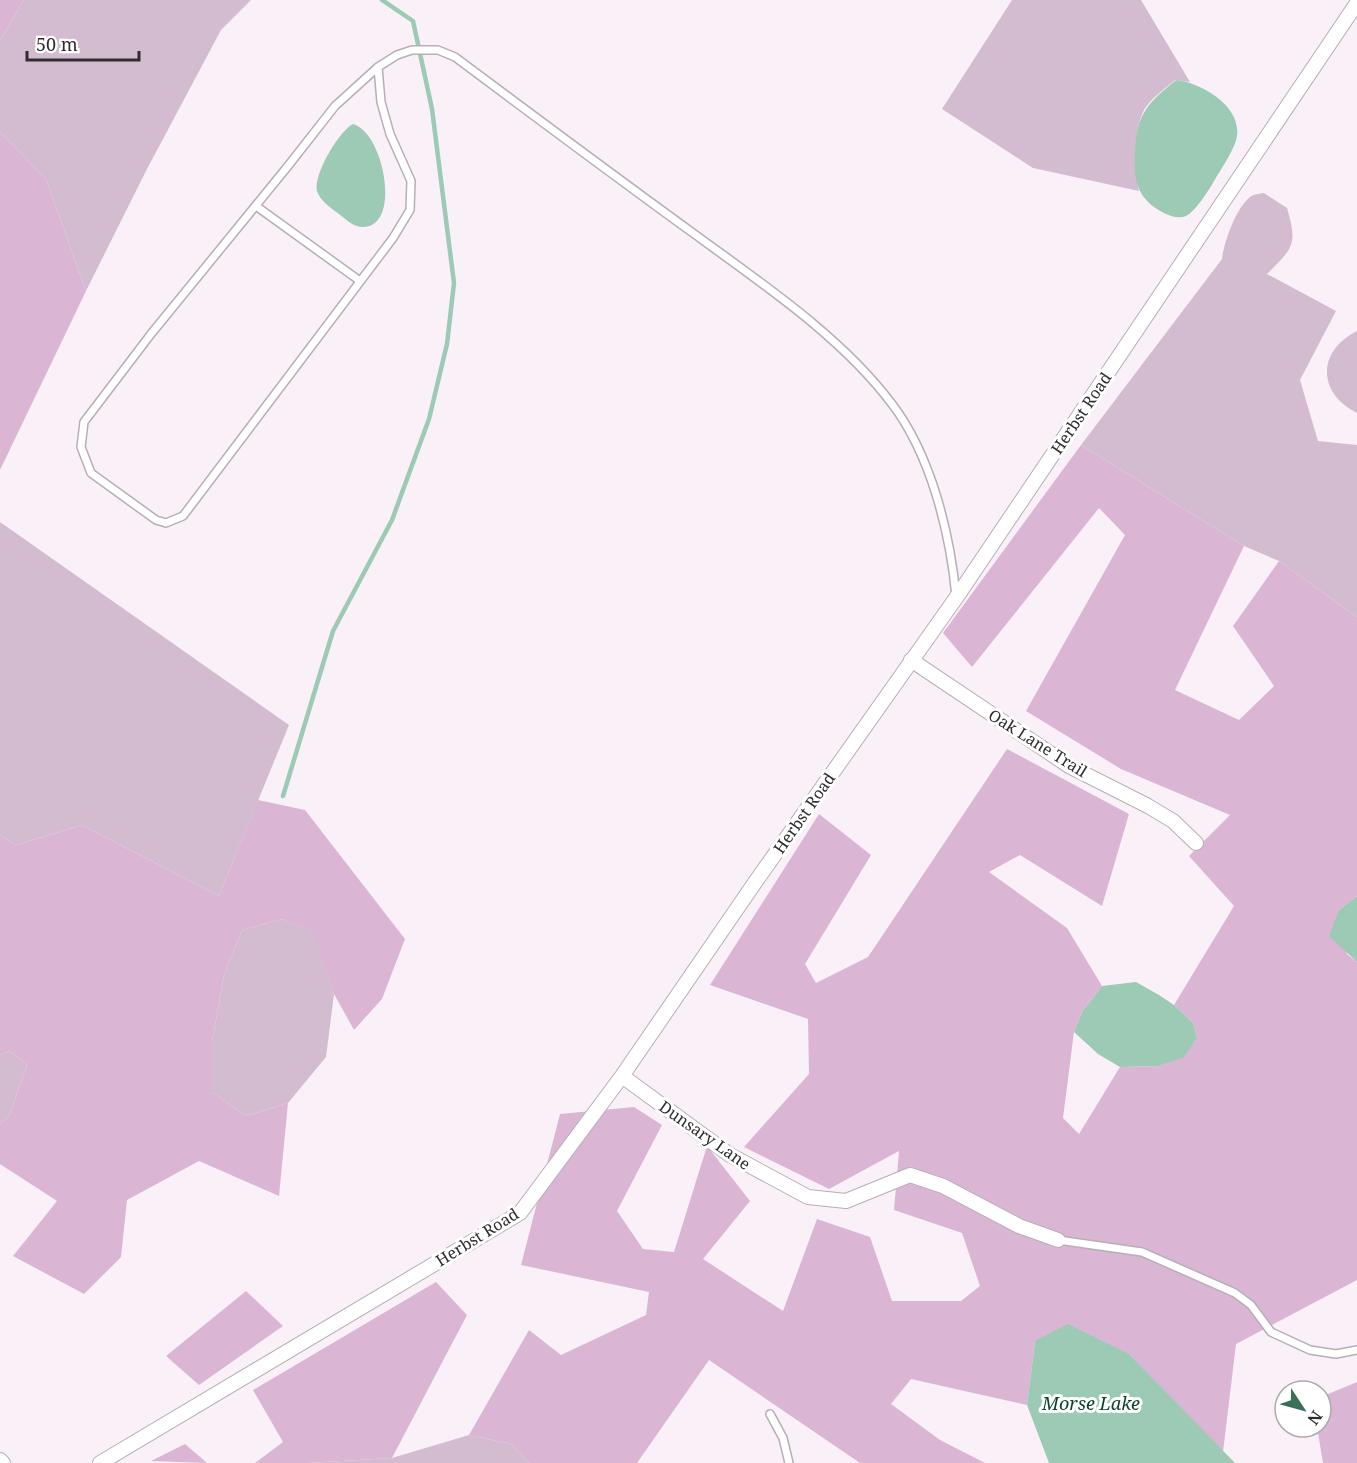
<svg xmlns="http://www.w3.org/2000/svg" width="1357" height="1463" font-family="'Noto Serif',serif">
  <rect width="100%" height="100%" fill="#faf0f8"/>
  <path fill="#d4bcd0" d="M24,0H251L221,30L147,169L86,291L46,179L0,132V40Z
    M1012,0H1141L1190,82L1175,80C1165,89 1151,98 1144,110C1133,130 1134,168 1139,191L1033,168L942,109Z
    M1264,193L1287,208C1298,245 1293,248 1267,274L1336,311L1300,380L1318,441L1357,445V617L1279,561L1244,546L1081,445L1222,259C1224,242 1236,208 1250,197C1254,194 1259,194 1264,193Z
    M1357,331V413C1317,393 1317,351 1357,331Z
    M0,522L289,725L219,896L82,825L16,845L0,835Z
    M282,919L314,933L334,994L326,1057L288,1103L246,1116L212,1092V1042L224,975L242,930Z
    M10,1051L27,1065L9,1116L0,1124V1055Z
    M469,1435L511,1444L529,1463H309L392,1458Z"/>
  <path fill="#dab6d4" d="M0,0H24L0,40Z
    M0,132L46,179L86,291L0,470Z
    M1081,445L1244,546L1175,690L1239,720L1274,686L1233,626L1279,561L1357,617V896L1339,910L1347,954L1357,962V1280L1236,1344L1223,1452L1129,1354L1035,1341L1027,1405L911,1379L891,1404L940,1440L985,1463H860L709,1360L637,1463H529L511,1444L469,1435L529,1330L561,1355L646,1315L649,1292L521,1265L560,1114L634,1107L662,1125L617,1211L643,1249L674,1252L707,1146L750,1201L703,1259L783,1311L817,1219L870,1237L892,1301H961L980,1286L962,1233L894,1210L899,1151L829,1189L744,1147L809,1074L808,1019L710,985L819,814L871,855L805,964L816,983L868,957L1007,749L1129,814L1102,906L1020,855L989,872L1067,928L1102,986L1082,1012L1074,1032L1063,1118L1079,1134L1120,1067L1159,1066L1184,1056L1197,1038L1193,1023L1174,1005L1234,906L1189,856L1230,815L1121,769L1026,711L1125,535L1099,508L972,667L943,633Z
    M258,800L305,810L405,939L382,999L354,1030L334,994L313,933L282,919L242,930L224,975L212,1042V1092L246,1116L288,1103L279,1196L199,1161L127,1200L121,1257L84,1294L13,1256L57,1201L0,1164V1124L9,1116L27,1065L10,1051L0,1055V835L16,845L82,825L219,896Z
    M436,1282L467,1315L392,1458L309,1463H255L283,1442L253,1390Z
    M246,1291L283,1326L199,1385L166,1356Z
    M1357,1382V1463H1323L1317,1427H1321V1397Z
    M185,1444L207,1463L151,1461Z"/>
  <path fill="#9ccab4" d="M1176,80C1201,83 1241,105 1237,136C1235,149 1221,169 1214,181C1209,190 1195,212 1186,216C1179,219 1170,216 1164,213C1137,199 1133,180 1135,152C1136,114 1148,103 1176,80Z
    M353,124C384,132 402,227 363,227C353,227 347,220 339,214C331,208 320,201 317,191C313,175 339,131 353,124Z
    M1357,896V962L1329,936L1339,910Z
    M1136,982L1159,995L1174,1005L1193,1023L1197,1038L1184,1057L1159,1066L1120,1067L1098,1054L1074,1032L1082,1012L1102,986Z
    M1068,1324L1129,1354L1235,1463H1049L1027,1405L1035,1341Z"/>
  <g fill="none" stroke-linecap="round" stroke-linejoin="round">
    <path stroke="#9ccab4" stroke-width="4.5" d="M283,796L333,631L392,520L429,419L447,344L454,283L432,109L413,21L382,0"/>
    <defs>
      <path id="service" d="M378,67L381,102L390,134L411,181L410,210L393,238L183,516L166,523L156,520L91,473L81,447L84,422L151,334L288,166L335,106L378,67L397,55L412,50H438L455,57C534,116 613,175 693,233C761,283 841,336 892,404C931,455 950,533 956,596
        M256,206L360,281
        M1058,1240L1142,1252L1235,1293L1251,1305L1271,1332L1310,1350L1336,1354L1357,1350
        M770,1414L783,1438L789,1463"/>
      <path id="minor" d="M911,660L1069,766L1148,806L1173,821L1196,843
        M622,1076L730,1155L808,1197L846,1201L910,1175L943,1186L1019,1226L1058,1240
        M0,1460L3,1463
        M100,1463L520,1213L622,1076L756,881L956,598L1357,3"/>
    </defs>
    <use href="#service" stroke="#b7aeb6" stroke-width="10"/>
    <use href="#minor" stroke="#b7aeb6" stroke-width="16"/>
    <use href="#service" stroke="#fff" stroke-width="7"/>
    <use href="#minor" stroke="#fff" stroke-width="14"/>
  </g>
  <g text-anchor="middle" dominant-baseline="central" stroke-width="6" stroke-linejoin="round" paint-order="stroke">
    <g font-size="16" fill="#2f2c2f" stroke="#fff">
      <text transform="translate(1081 413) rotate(-56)">Herbst Road</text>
      <text transform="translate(1038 743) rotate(32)">Oak Lane Trail</text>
      <text transform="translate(804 813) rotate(-55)">Herbst Road</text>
      <text transform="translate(705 1135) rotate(35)">Dunsary Lane</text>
      <text transform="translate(477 1237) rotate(-32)">Herbst Road</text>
    </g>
    <g font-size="18" font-style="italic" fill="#07442f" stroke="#fff">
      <text x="1091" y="1403">Morse Lake</text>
    </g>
  </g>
  <g transform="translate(1303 1409) rotate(126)"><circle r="28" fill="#ffffff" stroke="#acabac" stroke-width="1.5"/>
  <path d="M0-4.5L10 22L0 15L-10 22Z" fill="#387058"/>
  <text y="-9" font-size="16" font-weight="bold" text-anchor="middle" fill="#2f2c2f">N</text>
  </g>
  <path d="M27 51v9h112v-9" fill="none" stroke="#2f2c2f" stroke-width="3"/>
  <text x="36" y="51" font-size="18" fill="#2f2c2f" stroke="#ffffff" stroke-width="4.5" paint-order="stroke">50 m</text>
</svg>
